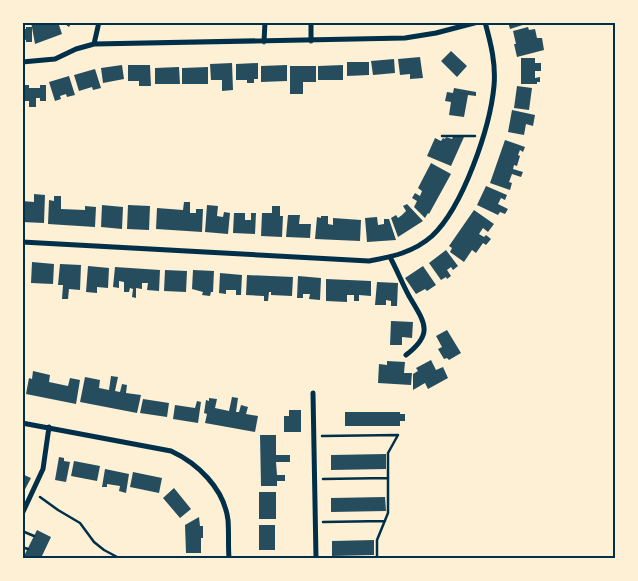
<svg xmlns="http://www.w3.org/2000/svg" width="638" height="581" font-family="Raleway,sans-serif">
  <rect width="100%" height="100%" fill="#fdf0d5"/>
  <path fill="#264d5e" d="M31,22H44L46,25L58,22L62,34L35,44Z
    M62,22H72L69,27Z
    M280,22H295V25H280Z
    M508,22H529V23L510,29Z
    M26,27H32V42H26V40L22,39V29H26Z
    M528,27L529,30L535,29L537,38H542L544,50L517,57L514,44H516L513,31Z
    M451,51L467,66L457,77L441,61Z
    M420,57L423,78L410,79V74L400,75L398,59Z
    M521,58H535V63H541V71H535V78L540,77V82H537V84H521Z
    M394,59L395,73L373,75L371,61Z
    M347,62H369V75L347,76Z
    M232,63L233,90L222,91V80H211L210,64Z
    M258,63V79H254V83H247V80H236V64Z
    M122,65L124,79L103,83L101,68Z
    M128,65H150L151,86H139V81H128Z
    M287,65V81L261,82V66Z
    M343,65V80H318V66Z
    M290,66H316V82H303V94H290Z
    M179,67L180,84H155V68Z
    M208,67V84H182V68Z
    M95,69L101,88L93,90L92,87L79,91L74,75Z
    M69,76L75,95L67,97L66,94L60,96L61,99L55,101L49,82Z
    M23,85H29V88H40V85H46V101H40V98H36V107H29V101H23Z
    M517,86L532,88L529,110L514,108Z
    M454,88L476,92V96L468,95L464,117L449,115L451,102L445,101L447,92L453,93Z
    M512,110L535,115L533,126L526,124L524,135L508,132Z
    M446,137L452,139L453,137H464L451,166L427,156L435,138L441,141L443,138L445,139Z
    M505,140L525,147L523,152L520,150L518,155L520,156L517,166L514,165L513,169L523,172L521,177L512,174L509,182L512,183L510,190L490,183Z
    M431,163L451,174L429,214L428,213L425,218L414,207L417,201L412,198L415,193L420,196L422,191L418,188Z
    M486,186L507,195L505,200L501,198L498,204L508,209L505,214L500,212L498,215L477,205Z
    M34,194L45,195L44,223L22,222V201L34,202Z
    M54,196H61V209L85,210V206L96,207L95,227L48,224L49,200L54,201Z
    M184,202H190V213H196V209H203L202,232L156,229L157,208L183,210Z
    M407,204L423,221L398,237L391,218L396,215L398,218L402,215L406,211L403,206Z
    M102,205L123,207L122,229L101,227Z
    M128,205L150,206L149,230L127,229Z
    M207,205L218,206L217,216L223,217L224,212L230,213L228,234L205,232Z
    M272,206H280V216H283L282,237L261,236L262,213H272Z
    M474,210L494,224L488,232L483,228L479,234L484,237L486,235L491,239L486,245L483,243L476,253L472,250L464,262L450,252L452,248L449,246Z
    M234,213H245V220H251V213H256L255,234L233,233Z
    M288,215H300L299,224H311L310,238L286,237Z
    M321,216H328V224L333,225V218L361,220L360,241L315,239L317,217L321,218Z
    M377,217L378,225L384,224V219H389L396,240L367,242L365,218Z
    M446,250L458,266L453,270L451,267L447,270L451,276L447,279L446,277L441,280L429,263Z
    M32,262L54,264L53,284L31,283Z
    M22,263H25L24,283H22Z
    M60,264L81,265L80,290L69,289L68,299H62L63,285H58Z
    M88,266L109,268L108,288L97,287V293L86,292Z
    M423,266L436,285L427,291L425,289L416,294L405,278Z
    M115,267L160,270L159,291L147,290L148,283H142V289L136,288V298L132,297L133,289L130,288L129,292H124V282L119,281V288L113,287Z
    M165,270L187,271L186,292L164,291Z
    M193,270L214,271L213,292H211L210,296L202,295L203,292L192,289Z
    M220,273L242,275L241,295H236V290H226V294L219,293Z
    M247,275L293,277L292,296L271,295V292H269L268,301H264V296L246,295Z
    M298,276L321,278L320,300L309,299L310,294H303V298H297Z
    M326,279L371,281V296L359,295V301H354V295H347V302L326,301Z
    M377,282L398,283L397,306H391V301L386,300V305H375Z
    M391,321L413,322L412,338L402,337V345H390Z
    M447,330L461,353L449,360L447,358L444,359L438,349L442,347L436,336Z
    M431,360L436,370L443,367L448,378L428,389L425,383L413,390V374L418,371L416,368Z
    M387,361L405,362L404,373H412L411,385L378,383L379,364L387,365Z
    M33,371L50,375L49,382L68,386L70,378L80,380L76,404L26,394L29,378L32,379Z
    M111,376L118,377L115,391L120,392L122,384L127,385L126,393L141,395L137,413L80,402L85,377L100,380L99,388L109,390Z
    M232,397L238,398L236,412H239L241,405L248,407L246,414L258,416L255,432L205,423L207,414L204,413L206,400L209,401V398L217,399L215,408L229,411Z
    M143,399L169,403L167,417L140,413Z
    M197,401L201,402L198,423L173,419L175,405L195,408Z
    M289,410H301V432H284V416H289Z
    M345,412H400V414H405V421H400V426H345Z
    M260,435H276V455H290V462H276L277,475H285V481H277V486H261Z
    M386,454V469L331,470V455Z
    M59,457L64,458V461L70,462L66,482L55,480Z
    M74,461L100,466L97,481L71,476Z
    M105,469L129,474L126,493L119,491L120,486L107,484V487H102Z
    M133,472L162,478L159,493L130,487Z
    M22,474L31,478L22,495Z
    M174,488L191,509L180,518L163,498Z
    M259,492H276V519H259Z
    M385,497L386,511L331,512V498Z
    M199,517L200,526H203V538H201V553H186L185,525Z
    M259,525H275V550H259Z
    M37,530L51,537L41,558H23Z
    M374,540V555L332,556V541Z"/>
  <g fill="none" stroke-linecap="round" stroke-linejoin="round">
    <path stroke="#003049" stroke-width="2.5" d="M442,136H475
      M322,436L398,435L388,453V513L377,540V558
      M323,479L388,478
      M40,497L58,510L80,523L94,542L104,550L119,558
      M323,522L385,521
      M22,531L34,536
      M22,547L28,549"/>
    <path stroke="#003049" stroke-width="5" d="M311,41V22
      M264,42L265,22
      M94,44L99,22
      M22,62L55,59L76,49L94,44L405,38L436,33L478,22
      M22,242L369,261C392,257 414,252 432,236C463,207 490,128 494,86C496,64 491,44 485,22
      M390,257C397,270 402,283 409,296C424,322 435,333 406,355
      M313,393L316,558
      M22,423L171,451C197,463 224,488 228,520C229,532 228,546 229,558
      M22,514L43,469L49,427"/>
  </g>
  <rect width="638" height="581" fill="none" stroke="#fdf0d5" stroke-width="48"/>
  <rect x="24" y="24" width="590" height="533" fill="none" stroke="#003049" stroke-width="2"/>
</svg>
